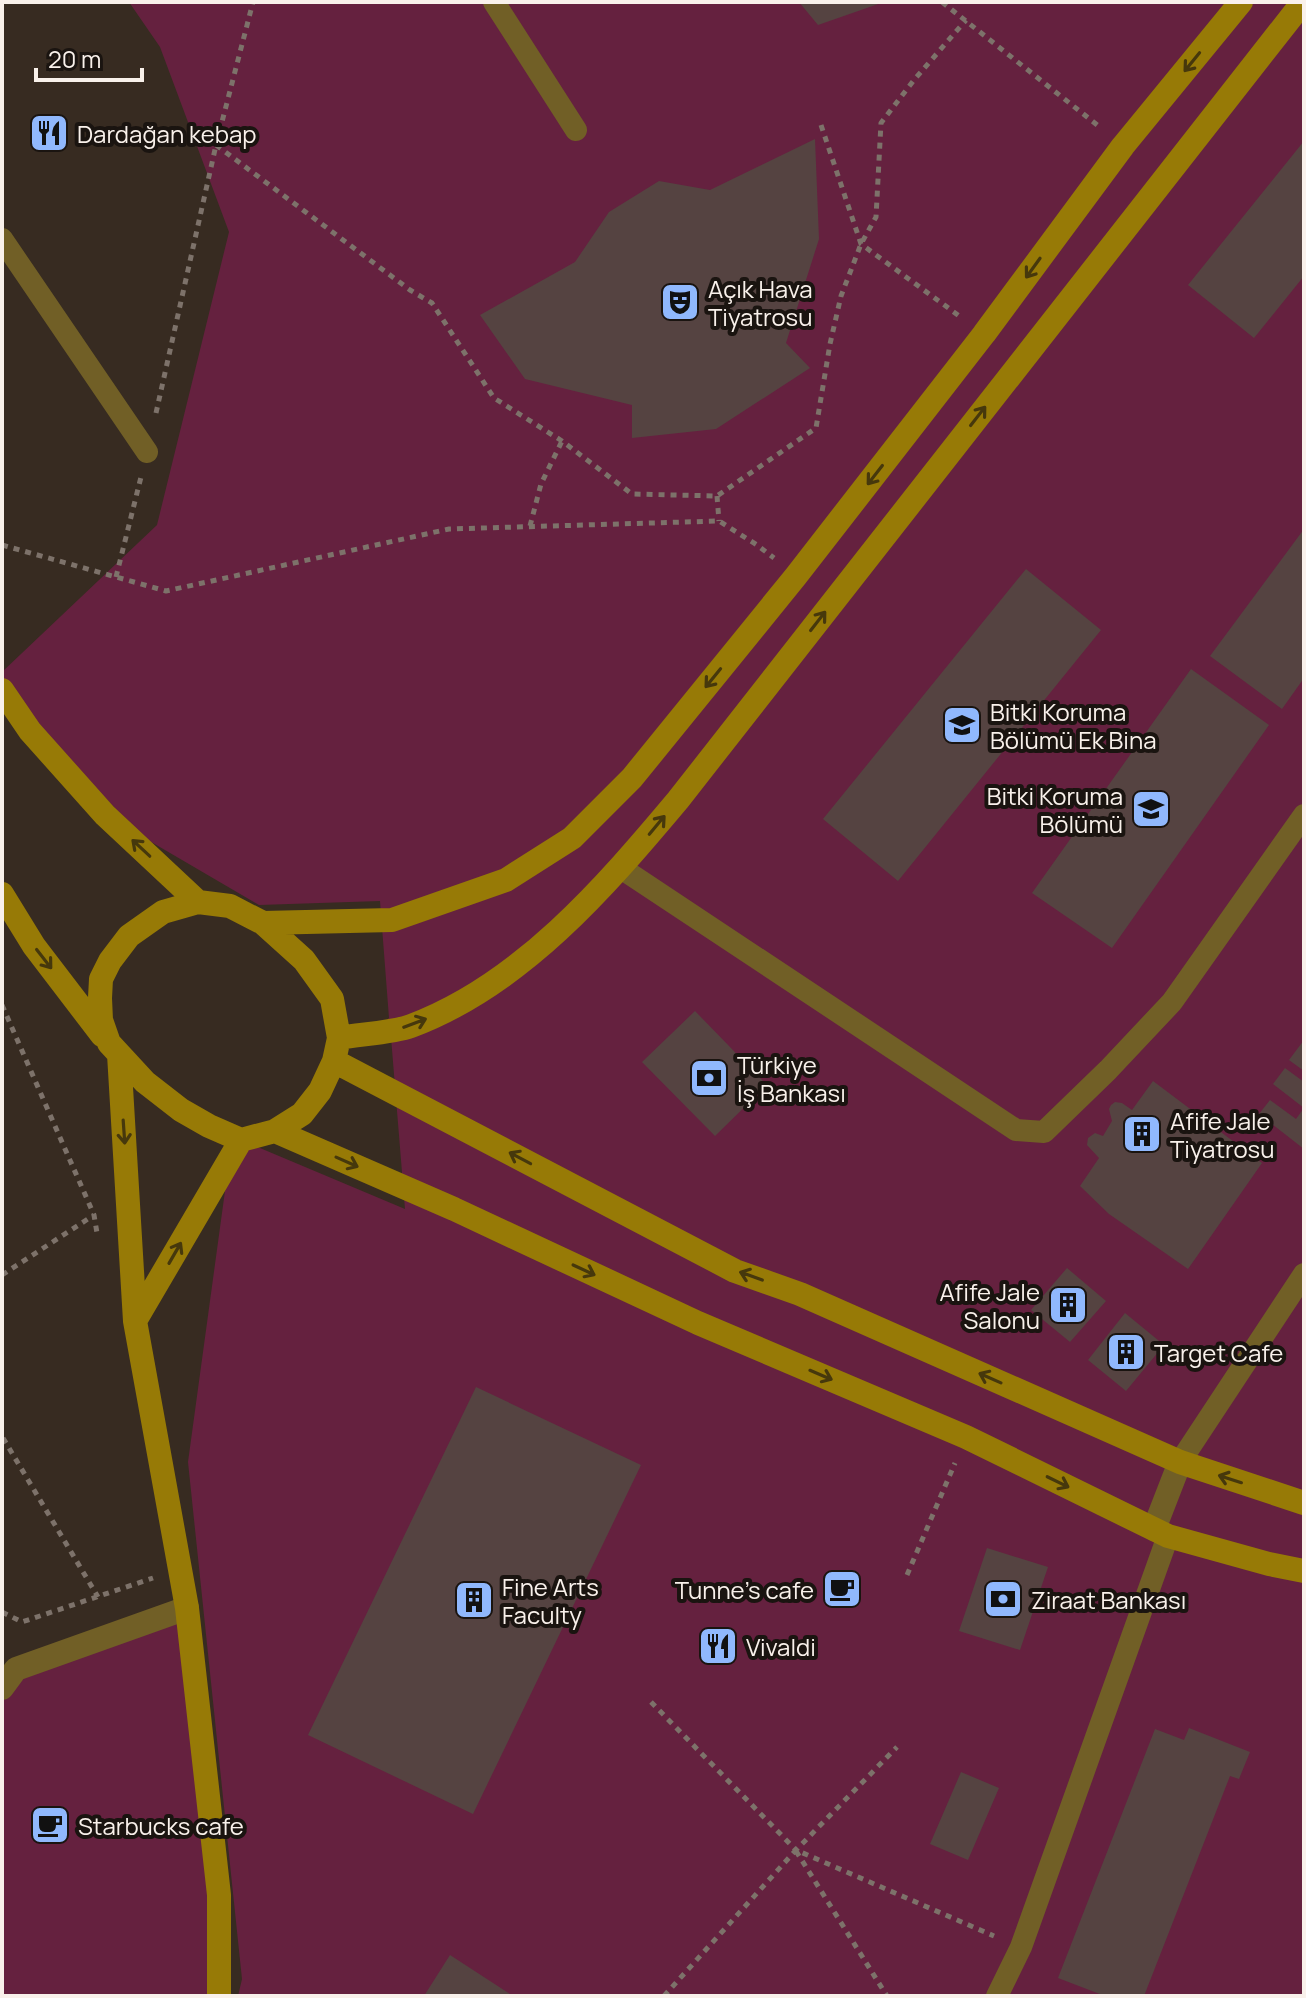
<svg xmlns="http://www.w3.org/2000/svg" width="1306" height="1998" font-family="Manrope,sans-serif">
  <rect width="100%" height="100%" fill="#372b21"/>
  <path fill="#65213f" d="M129,2H1304V1996H238L242,1979L188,1462L225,1191L241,1140L405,1209L390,1025L385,1021L389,1018L380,901L259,905L141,836L2,688V672L157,525L229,232L160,47Z
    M184,1614L219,1996H2V1693L19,1669Z"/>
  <path fill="#554341" d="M799,2H884L818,25Z
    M815,139L819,239L786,343L810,368L716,429L632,438V405L525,379L480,315L575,262L609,212L659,181L710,190Z
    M1304,141V276L1254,338L1188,285Z
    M1304,529V678L1282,709L1210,656Z
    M1026,569L1101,630L898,881L823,819Z
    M1191,669L1269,725L1112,948L1032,893Z
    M695,1011L767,1085L715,1136L642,1062Z
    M1304,1040V1071L1289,1060Z
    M1285,1068L1304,1082V1108L1273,1084Z
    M1153,1081L1262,1163L1188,1269L1109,1214L1080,1186L1099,1158L1087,1145L1088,1138L1095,1133L1103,1136L1112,1121L1109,1109L1111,1105L1115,1102L1122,1103L1132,1110Z
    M1270,1100L1296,1119L1304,1108V1149L1259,1114Z
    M1067,1268L1106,1301L1070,1342L1031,1310Z
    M1125,1313L1164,1345L1126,1391L1088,1360Z
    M476,1387L641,1465L473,1814L308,1735Z
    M987,1548L1048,1567L1020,1650L959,1631Z
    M1189,1728L1250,1752L1239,1779L1230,1776L1144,1996H1105L1058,1978L1155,1729L1184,1740Z
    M961,1772L999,1788L968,1860L930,1844Z
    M450,1955L513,1996H424Z"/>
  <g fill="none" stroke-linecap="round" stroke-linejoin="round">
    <path stroke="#7d726a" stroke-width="5" stroke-dasharray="6 6" stroke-linecap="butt" d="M942,2L1101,128
      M821,125L861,244L962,318
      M216,145L410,290L432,303L494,398L562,441L632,494L717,496L816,428L830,344L841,296L861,244L876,217L881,123L914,80L966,20
      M156,413L216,145L253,2
      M717,496L719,521
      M530,526L541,484L562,441
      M2,545L166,591L449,529L719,521L757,545L774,558
      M116,577L141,477
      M2,1005L94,1215L97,1233
      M2,1275L94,1215
      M3,1438L98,1597
      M907,1575L955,1463
      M2,1612L22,1622L153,1578
      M651,1702L796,1850L897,1747
      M796,1851L887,1996
      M664,1996L796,1850L994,1936"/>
    <path stroke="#715f26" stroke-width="22" d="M494,2L576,130
      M2,239L147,452
      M621,868L1016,1130L1044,1132L1108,1070L1172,1002L1304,815
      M1180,1462L1304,1274
      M997,1996L1021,1947L1168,1536"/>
    <path stroke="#715f26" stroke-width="24" d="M1154,1529L1180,1462
      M2,1688L16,1669L187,1608"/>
    <path stroke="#977a06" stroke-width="24" d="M2,690L30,731L105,815L198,902
      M2,894L34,946L102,1035
      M198,902L230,906L263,923L304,960L332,999L339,1038L334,1061L320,1091L302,1114L275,1131L241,1140L209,1126L181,1110L145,1082L109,1043L101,1020L100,998L101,979L110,961L129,936L163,912Z
      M263,923L392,920L506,880L572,838L632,778L796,576L984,334L1123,146L1241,2
      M339,1038C360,1034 392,1033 411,1026C521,985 605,887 678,800L1303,2
      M119,1054L135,1321L187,1608L219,1895V1996
      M334,1061L735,1271L800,1294L1180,1462L1304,1503
      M275,1131L454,1209L698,1323L966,1437L1168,1536L1269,1564L1304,1571
      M135,1321L241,1140"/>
  </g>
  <defs><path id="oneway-shaft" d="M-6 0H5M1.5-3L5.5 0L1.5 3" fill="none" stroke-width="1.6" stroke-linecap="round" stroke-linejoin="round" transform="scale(2)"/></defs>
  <g stroke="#46380c">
    <use href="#oneway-shaft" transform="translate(1192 62) rotate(129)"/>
    <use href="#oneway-shaft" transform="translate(1033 268) rotate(126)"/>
    <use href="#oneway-shaft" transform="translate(978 416) rotate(-52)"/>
    <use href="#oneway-shaft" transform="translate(875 475) rotate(128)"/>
    <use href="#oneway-shaft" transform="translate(818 621) rotate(-52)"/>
    <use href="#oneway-shaft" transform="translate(713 678) rotate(129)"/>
    <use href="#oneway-shaft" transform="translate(657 825) rotate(-50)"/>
    <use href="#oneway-shaft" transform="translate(141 848) rotate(-137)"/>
    <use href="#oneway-shaft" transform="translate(44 959) rotate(52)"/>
    <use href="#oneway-shaft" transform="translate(415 1023) rotate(-21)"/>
    <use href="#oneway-shaft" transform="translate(124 1132) rotate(86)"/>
    <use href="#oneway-shaft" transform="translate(520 1158) rotate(-152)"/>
    <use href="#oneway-shaft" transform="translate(347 1162) rotate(24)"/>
    <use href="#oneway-shaft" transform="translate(175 1253) rotate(-60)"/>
    <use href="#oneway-shaft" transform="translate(584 1270) rotate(25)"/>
    <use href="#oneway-shaft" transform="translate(751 1276) rotate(-160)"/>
    <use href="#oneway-shaft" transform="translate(821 1375) rotate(23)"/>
    <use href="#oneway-shaft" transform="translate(990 1378) rotate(-156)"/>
    <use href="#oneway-shaft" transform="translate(1230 1479) rotate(-162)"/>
    <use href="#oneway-shaft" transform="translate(1058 1482) rotate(26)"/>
  </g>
  <defs>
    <symbol id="restaurant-square" viewBox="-11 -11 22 22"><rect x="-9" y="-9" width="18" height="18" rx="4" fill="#90b8fd" stroke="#1a1410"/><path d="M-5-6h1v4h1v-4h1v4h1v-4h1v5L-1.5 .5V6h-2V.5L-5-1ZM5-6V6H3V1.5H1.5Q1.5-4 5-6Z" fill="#111"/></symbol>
    <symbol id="theatre-square" viewBox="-11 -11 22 22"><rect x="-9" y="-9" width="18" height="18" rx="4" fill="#90b8fd" stroke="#1a1410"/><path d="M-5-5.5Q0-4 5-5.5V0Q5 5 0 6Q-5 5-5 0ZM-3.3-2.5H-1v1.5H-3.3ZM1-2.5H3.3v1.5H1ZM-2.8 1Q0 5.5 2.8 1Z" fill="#111"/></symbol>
    <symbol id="university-square" viewBox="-11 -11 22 22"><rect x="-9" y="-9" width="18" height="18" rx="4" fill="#90b8fd" stroke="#1a1410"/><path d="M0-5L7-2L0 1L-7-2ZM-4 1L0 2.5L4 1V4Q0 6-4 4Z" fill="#111"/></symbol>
    <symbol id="bank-square" viewBox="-11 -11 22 22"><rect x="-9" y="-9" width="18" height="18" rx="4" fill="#90b8fd" stroke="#1a1410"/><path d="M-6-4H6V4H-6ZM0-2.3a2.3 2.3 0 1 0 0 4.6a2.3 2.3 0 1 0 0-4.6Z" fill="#111"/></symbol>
    <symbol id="building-square" viewBox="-11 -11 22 22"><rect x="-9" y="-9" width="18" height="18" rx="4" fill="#90b8fd" stroke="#1a1410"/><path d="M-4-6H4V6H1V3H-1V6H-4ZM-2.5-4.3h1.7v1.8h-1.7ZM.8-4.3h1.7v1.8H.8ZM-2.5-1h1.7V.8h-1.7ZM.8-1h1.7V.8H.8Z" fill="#111"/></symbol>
    <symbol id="cafe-square" viewBox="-11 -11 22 22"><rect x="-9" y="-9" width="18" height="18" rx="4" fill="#90b8fd" stroke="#1a1410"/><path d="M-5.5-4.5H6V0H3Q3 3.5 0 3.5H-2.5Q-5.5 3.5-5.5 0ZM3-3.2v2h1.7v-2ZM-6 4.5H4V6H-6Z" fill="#111"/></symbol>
  </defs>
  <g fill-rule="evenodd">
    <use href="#restaurant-square" x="27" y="111" width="44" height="44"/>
    <use href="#theatre-square" x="658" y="280" width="44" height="44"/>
    <use href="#university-square" x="940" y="703" width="44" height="44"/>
    <use href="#university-square" x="1129" y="787" width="44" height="44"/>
    <use href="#bank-square" x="687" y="1056" width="44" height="44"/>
    <use href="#building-square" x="1120" y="1112" width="44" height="44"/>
    <use href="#building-square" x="1046" y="1283" width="44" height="44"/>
    <use href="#building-square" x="1104" y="1330" width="44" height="44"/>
    <use href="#cafe-square" x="820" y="1567" width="44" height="44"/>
    <use href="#bank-square" x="981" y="1577" width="44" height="44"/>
    <use href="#building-square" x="452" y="1578" width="44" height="44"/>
    <use href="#restaurant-square" x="696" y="1624" width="44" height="44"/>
    <use href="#cafe-square" x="28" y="1803" width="44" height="44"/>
  </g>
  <g text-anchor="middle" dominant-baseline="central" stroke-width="8" stroke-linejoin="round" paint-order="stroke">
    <g font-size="24" fill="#f9f1eb" stroke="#1a1410" text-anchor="start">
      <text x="77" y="133">Dardağan kebap</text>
      <text x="708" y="288">Açık Hava<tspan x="708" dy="28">Tiyatrosu</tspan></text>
      <text x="990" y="711">Bitki Koruma<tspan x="990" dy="28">Bölümü Ek Bina</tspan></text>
      <text x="1123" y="795" text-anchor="end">Bitki Koruma<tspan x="1123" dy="28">Bölümü</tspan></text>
      <text x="737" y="1064">Türkiye<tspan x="737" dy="28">İş Bankası</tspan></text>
      <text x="1170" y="1120">Afife Jale<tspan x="1170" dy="28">Tiyatrosu</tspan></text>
      <text x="1040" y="1291" text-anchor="end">Afife Jale<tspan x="1040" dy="28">Salonu</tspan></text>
      <text x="1154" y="1352">Target Cafe</text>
      <text x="502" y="1586">Fine Arts<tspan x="502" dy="28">Faculty</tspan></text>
      <text x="814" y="1589" text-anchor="end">Tunne's cafe</text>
      <text x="1031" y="1599">Ziraat Bankası</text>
      <text x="746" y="1646">Vivaldi</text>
      <text x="78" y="1825">Starbucks cafe</text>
    </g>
  </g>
  <rect width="1306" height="1998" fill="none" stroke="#f9f1eb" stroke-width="8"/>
  <path d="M36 68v12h106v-12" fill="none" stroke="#f9f1eb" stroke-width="4"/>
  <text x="48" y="68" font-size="24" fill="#f9f1eb" stroke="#1a1410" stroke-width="6" paint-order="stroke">20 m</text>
</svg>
